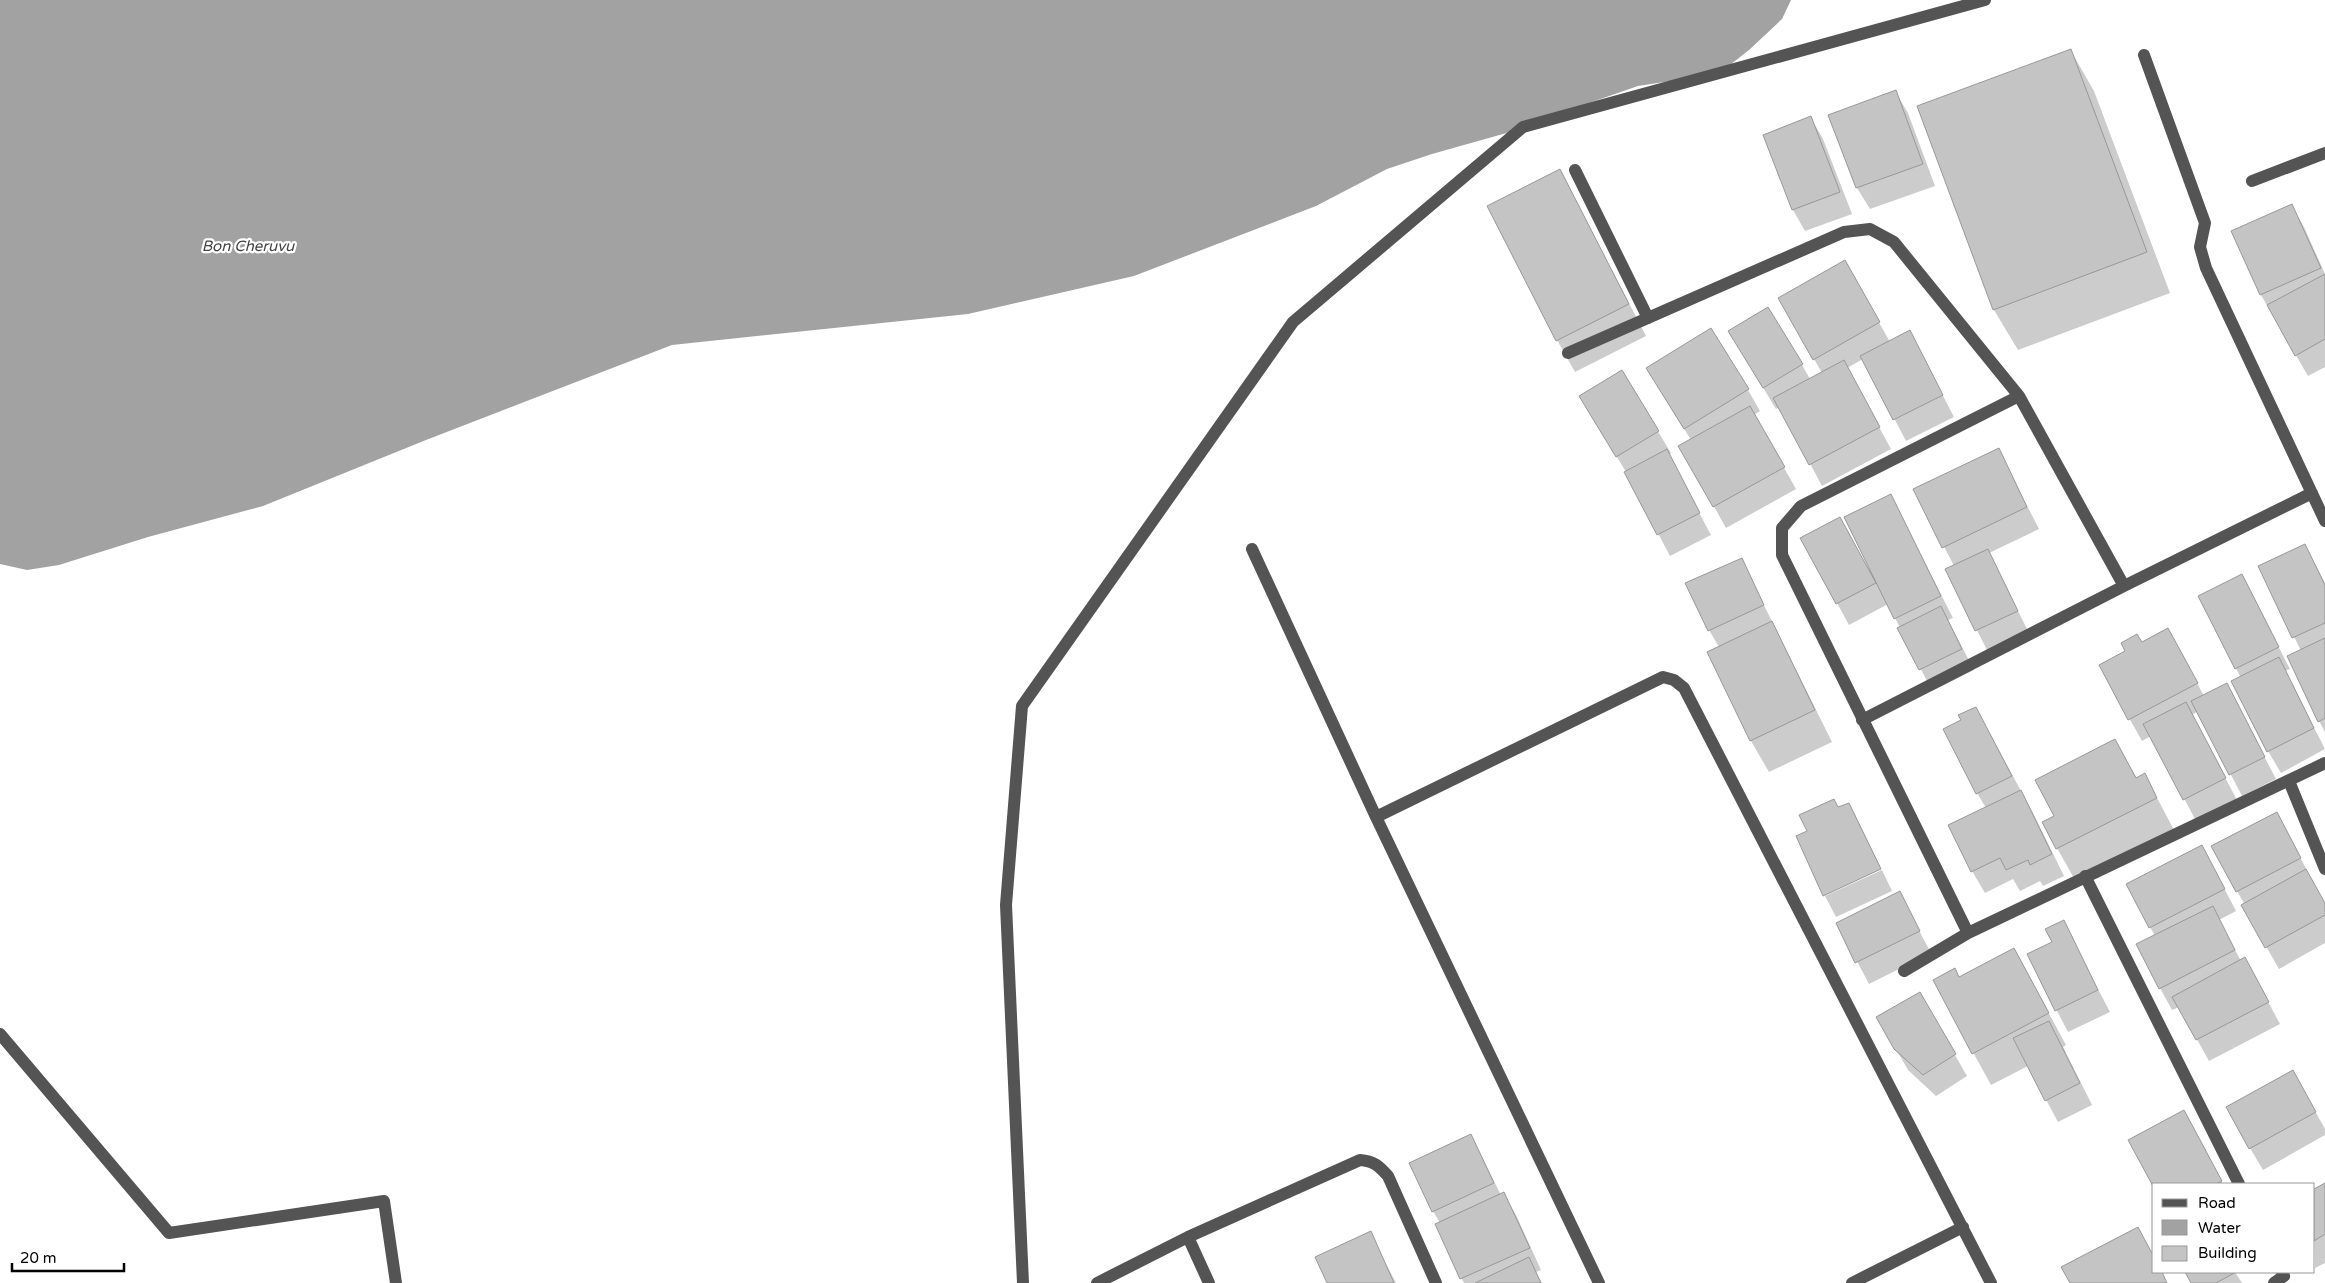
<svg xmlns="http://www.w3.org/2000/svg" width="2325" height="1283" font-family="'Varela Round',sans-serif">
  <rect width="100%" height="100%" fill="#fff"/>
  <path fill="#a2a2a2" d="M0,0H1791L1782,19L1749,50L1726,68L1697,77L1638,86L1540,120L1510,132L1432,154L1387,169L1316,206L1134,276L968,314L672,345L426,440L263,506L148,537L59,565L27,570L0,564Z"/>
  <path fill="#0003" d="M2071,51L2094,91L2170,293L2018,350L1994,310L1918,107Z
    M1895,91L1908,113L1935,186L1870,209L1857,188L1830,115Z
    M1811,118L1823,139L1852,214L1805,231L1793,210Z
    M1560,170L1646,336L1575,372L1557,340Z
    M2291,206L2304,227L2325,274V367L2308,376L2261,295Z
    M1845,262L1890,342L1910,332L1954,417L1906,441L1863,359L1847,368L1891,449L1822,486L1780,407L1776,409L1742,353L1802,365L1810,379L1822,373L1780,299Z
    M1622,372L1671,453L1668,455L1711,535L1670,556L1626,472L1593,417Z
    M1660,390H1748L1760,411L1754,415L1796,489L1726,528L1680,446L1691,440Z
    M1998,449L2039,529L1989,553L2029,633L1988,652L1946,569L1954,566L1915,490Z
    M1891,496L1953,618L1948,620L1974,670L1932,691L1888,604L1849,625L1837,603L1869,568Z
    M2305,545L2325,583V732L2319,721L2301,651L2260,567Z
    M1741,559L1832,742L1769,772L1751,741L1708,652L1719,647L1709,630Z
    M2242,576L2290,669L2285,671L2325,749L2281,773L2268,751L2241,678L2199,597Z
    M2141,643L2180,651L2204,696L2227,685L2276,779L2242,796L2198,711L2192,715L2237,800L2196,821L2151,736L2142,741L2100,666Z
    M1988,730L2033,813L2064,876L2043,886L2040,881L2020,891L2013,879L1985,893L1972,871L1986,808L1977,793Z
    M2115,741L2137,779L2145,775L2174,830L2075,880L2057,848L2055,817Z
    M1849,804L1881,868L1824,894L1809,831L1838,809Z
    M2277,813L2325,905V943L2279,969L2243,906L2245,905L2237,891Z
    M2202,846L2236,911L2219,920L2241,961L2257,981L2280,1024L2209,1061L2179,1007L2172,1010L2160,988L2155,936L2127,885Z
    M1882,870L1892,891L1836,917L1825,896Z
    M1899,893L1931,953L1869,984L1837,923Z
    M2063,922L2110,1012L2068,1032L2028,955L2053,943Z
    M2014,949L2066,1045L2063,1047L2092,1105L2058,1122L2028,1066L1991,1085L1934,981L1959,978Z
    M1920,994L1967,1076L1936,1096L1908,1070L1878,1018Z
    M2305,1093L2325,1129V1135L2263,1170L2250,1148Z
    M2196,1133L2223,1184H2154L2130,1140Z
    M1471,1136L1501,1195L1504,1194L1516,1215L1541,1270L1536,1272L1542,1283H1464L1462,1279L1437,1225L1440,1223L1433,1211Z
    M2325,1184V1263L2315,1268L2314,1190Z
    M1370,1233L1396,1283H1328Z
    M2186,1272H2235L2242,1283H2193Z"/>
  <path fill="#c4c4c4" stroke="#989898" d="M2071,49L2147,252L1993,310L1917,106Z
    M1896,90L1923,164L1856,188L1828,115Z
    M1811,116L1840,192L1792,210L1763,135Z
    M1560,169L1629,304L1556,341L1487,206Z
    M2292,204L2321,268L2260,295L2231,231Z
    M1845,260L1880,322L1813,360L1778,298Z
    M2325,274V339L2295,356L2267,305Z
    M1768,307L1803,364L1763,388L1728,331Z
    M1711,328L1749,389L1684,429L1646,368Z
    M1910,330L1943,395L1893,420L1860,356Z
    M1844,360L1880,427L1809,465L1773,398Z
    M1622,370L1659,431L1616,457L1579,396Z
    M1750,406L1785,467L1713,507L1678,446Z
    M1999,448L2027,507L1942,548L1913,489Z
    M1667,449L1700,513L1657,535L1624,472Z
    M1891,494L1941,596L1894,619L1844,517Z
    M1840,517L1876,583L1836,604L1800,538Z
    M2305,544L2325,585V623L2292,638L2258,566Z
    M1988,549L2018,611L1975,631L1945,569Z
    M1742,558L1764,605L1708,631L1685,583Z
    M2242,574L2279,647L2235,669L2198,596Z
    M1941,606L1962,649L1919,670L1897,628Z
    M1772,621L1815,710L1750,741L1707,652Z
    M2168,628L2198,683L2128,720L2099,665L2125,651L2121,643L2137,634L2142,642Z
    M2325,638V718L2318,722L2287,656Z
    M2279,657L2314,728L2267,752L2231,681Z
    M2227,683L2265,757L2229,775L2191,701Z
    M2186,702L2226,778L2183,800L2143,724Z
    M1976,707L2012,776L1976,794L1943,729L1961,720L1958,715Z
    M2115,739L2136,778L2145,773L2157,798L2056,849L2042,822L2054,816L2035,780Z
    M2021,790L2052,854L2030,865L2028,860L2006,870L2000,858L1971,872L1948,825Z
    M1834,799L1838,807L1849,803L1881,869L1823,896L1796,836L1807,831L1799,815Z
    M2277,812L2301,858L2236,892L2211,846Z
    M2202,845L2225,889L2149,928L2126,884Z
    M2306,869L2325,903V915L2265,948L2241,905Z
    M1900,891L1920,931L1855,963L1836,923Z
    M2213,906L2235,950L2159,989L2136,944Z
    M2064,920L2098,990L2055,1011L2027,954L2052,942L2045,929Z
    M2014,948L2049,1013L1972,1054L1933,980L1955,968L1959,977Z
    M2245,957L2269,1002L2196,1040L2172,997Z
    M1920,992L1956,1054L1923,1075L1894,1049L1876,1017Z
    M2049,1021L2080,1083L2045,1101L2013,1038Z
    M2293,1070L2316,1112L2249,1149L2226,1107Z
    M2184,1110L2222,1181L2216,1184H2154V1188L2128,1140Z
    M1471,1134L1494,1183L1432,1212L1409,1163Z
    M2325,1183V1234L2314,1241V1189Z
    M1504,1192L1530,1248L1460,1279L1435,1224Z
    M2138,1227L2154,1257V1272H2162L2167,1283H2070L2061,1267Z
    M1371,1231L1394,1283H1327L1315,1257Z
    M1529,1257L1541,1283H1475Z
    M2185,1272H2236L2216,1283H2191Z"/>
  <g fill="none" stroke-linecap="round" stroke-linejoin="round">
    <path stroke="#545454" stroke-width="12" d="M2144,55L2205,223L2200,247L2206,268L2325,521
      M1575,170L1648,318
      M2252,181L2325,153
      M1568,353L1844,232L1870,229L1894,242L2019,396L2124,586
      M1252,549L1376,817
      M1862,720L2124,586L2312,493
      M2289,781L2325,869
      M2085,876L2239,1184
      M1968,933L1782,555V528L1801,506L2019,396
      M1904,971L1968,933L2325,763
      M0,1034L169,1233L384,1201L396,1283
      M1188,1237L1209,1283
      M1023,1283L1006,905L1022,706L1293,322L1523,127L1985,0
      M1097,1283L1188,1237L1360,1160C1374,1161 1379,1166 1388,1176L1436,1283
      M1599,1283L1376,817L1663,677L1674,680L1684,688L1991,1283
      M1852,1283L1963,1227
      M2274,1283L2284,1276L2282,1272"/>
  </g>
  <g text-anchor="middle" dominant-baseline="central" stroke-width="4.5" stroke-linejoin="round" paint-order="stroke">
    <g font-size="15" font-style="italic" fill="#434343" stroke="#fff">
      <text x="248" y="246">Bon Cheruvu</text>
    </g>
  </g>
  <rect x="2152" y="1183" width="162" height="90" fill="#ffffff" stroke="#999999"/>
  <rect x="2162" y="1199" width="25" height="8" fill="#545454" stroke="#999999"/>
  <text x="2198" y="1208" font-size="15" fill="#000000">Road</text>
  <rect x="2162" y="1220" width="25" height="15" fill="#a2a2a2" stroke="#999999"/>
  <text x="2198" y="1233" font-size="15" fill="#000000">Water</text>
  <rect x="2162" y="1246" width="25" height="15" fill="#c4c4c4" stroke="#999999"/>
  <text x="2198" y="1258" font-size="15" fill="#000000">Building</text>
  <path d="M12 1263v8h112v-8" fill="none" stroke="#000000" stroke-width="2.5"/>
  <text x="20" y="1263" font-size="15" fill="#000000" stroke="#ffffff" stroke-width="4" paint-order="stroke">20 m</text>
</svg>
